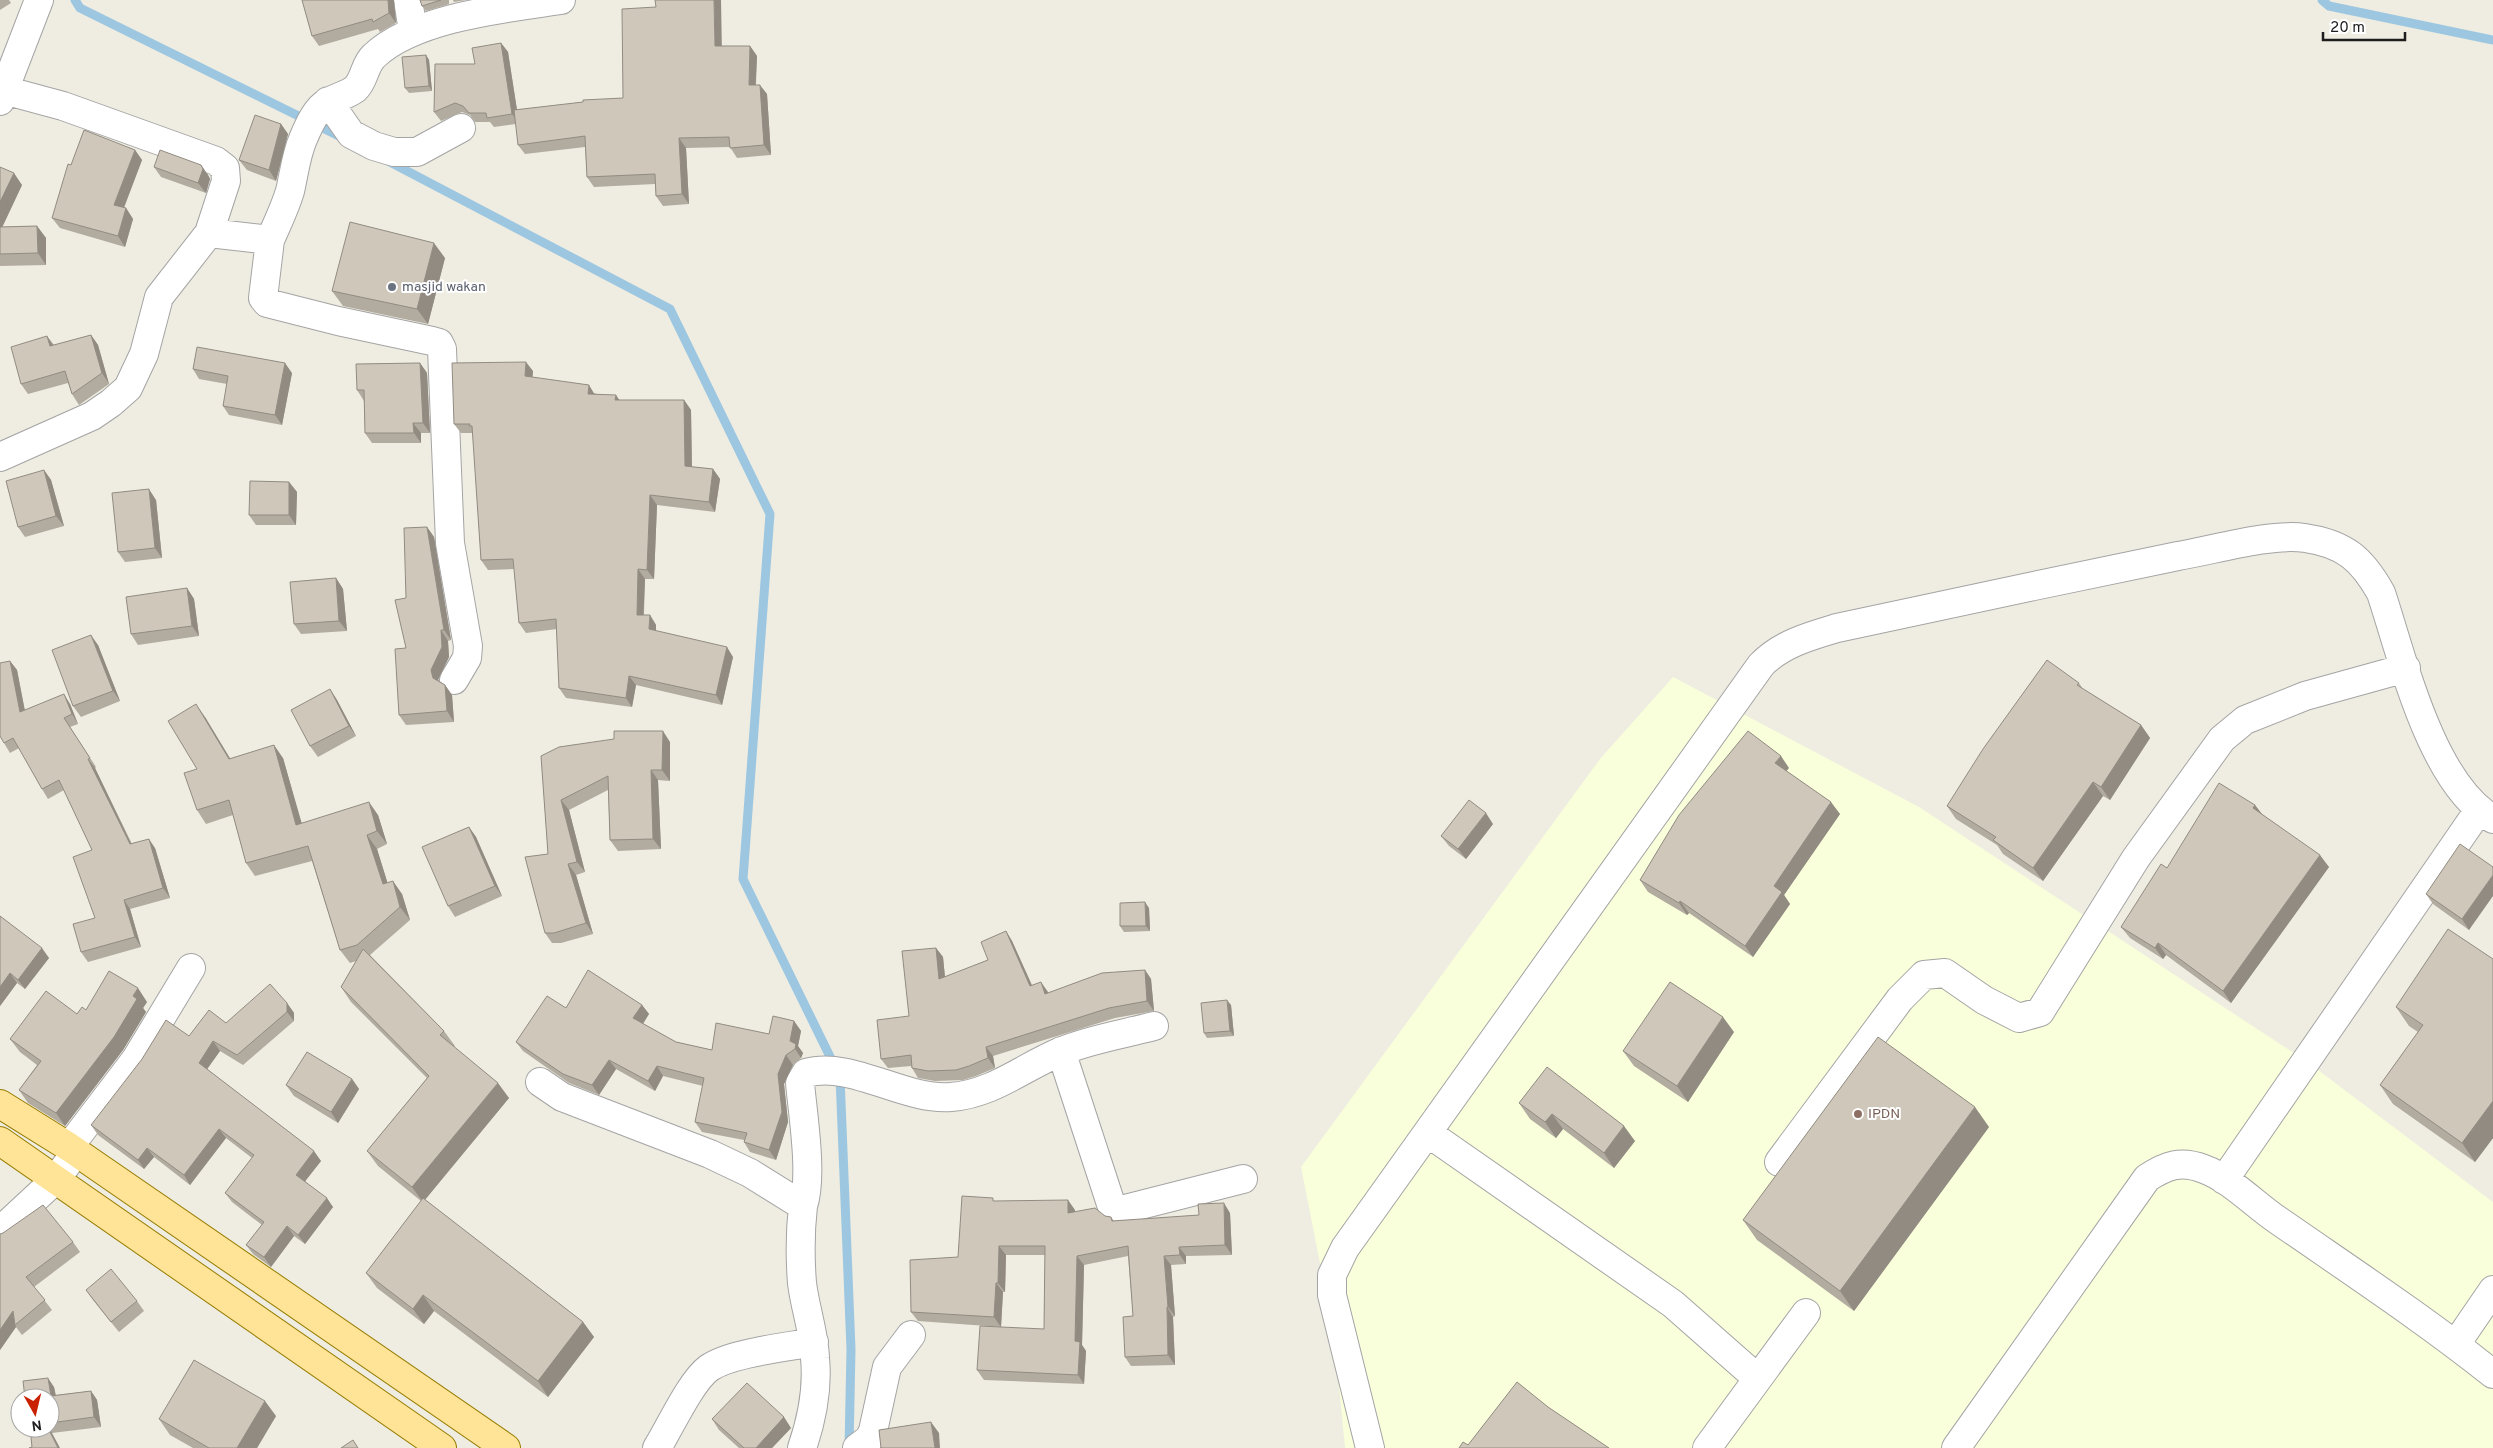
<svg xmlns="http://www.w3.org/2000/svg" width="2493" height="1448" font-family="Overpass,sans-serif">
  <rect width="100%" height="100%" fill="#efede1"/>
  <path fill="#f9ffda" d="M1673,677L1919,807L2306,1061L2493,1202V1448H1345L1334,1334L1301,1167L1600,759Z"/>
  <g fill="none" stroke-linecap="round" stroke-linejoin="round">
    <path stroke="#9dc7e1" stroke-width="9" d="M75,0L80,8L345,139
      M2322,0L2329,6L2493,40
      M388,161L670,309L770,514L743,879L840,1077L851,1349L849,1448"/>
    <defs>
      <path id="minor" d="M408,0L413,31
        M0,89L63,106L216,161L225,168L226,181L209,233
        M0,101L39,0
        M328,101L351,134L374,146L394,152H417L461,128
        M270,240L263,298L267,303L338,321L432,341L439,343L442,349L450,543L468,646L467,658L454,680
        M0,457L92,416L111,403L128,388L144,354L159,297L209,233L270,240C277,224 285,208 290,191C294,174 296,155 303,139C308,127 316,108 328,102C337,97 347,95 355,89C365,80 364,65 374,56C415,17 507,8 561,0
        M1061,1051L1111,1204L1117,1211L1243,1179
        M540,1082L562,1097L710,1154L750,1173L803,1206C800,1232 800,1257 802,1283C805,1308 814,1332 815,1358C818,1389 812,1419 802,1448
        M1428,1133L1673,1304L1757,1378
        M69,1147L136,1059L191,968
        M1779,1162L1900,999L1924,975L1945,973L1984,1000L2019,1018L2040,1012L2136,858L2222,739L2245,720L2305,696L2406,668
        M2224,1180L2479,810
        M803,1206C813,1177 803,1116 800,1083L806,1073C851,1060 904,1101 951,1097C993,1094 1025,1066 1062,1051C1091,1039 1124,1034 1154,1026
        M0,1231L56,1179L76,1152
        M2456,1344L2493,1290
        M657,1448C670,1427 691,1381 709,1368C730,1353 788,1347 814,1342
        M857,1448L869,1439L873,1431L887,1367L911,1335
        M1370,1448L1332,1295V1275L1345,1248L1761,665C1781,644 1810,636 1837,628C1951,604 2064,579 2178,556C2214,550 2270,533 2305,538C2345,544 2362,559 2381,593C2403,659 2431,783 2493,819
        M1707,1448L1806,1313
        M1956,1448L2147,1178C2167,1165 2181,1160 2204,1169C2231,1179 2255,1205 2279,1221C2351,1271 2424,1319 2493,1374"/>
      <path id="major" d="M0,1104L69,1147L506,1448
        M0,1141L442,1448"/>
    </defs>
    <use href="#minor" stroke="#a4a4a4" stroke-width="30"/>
    <use href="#major" stroke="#957c00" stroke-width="30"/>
    <use href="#minor" stroke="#fff" stroke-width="28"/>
    <use href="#major" stroke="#ffe396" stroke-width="28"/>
  </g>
  <path fill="#b2aba0" d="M0,0H9L11,3L0,10Z
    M302,0H394L396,23L380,32L378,29L319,46L312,36Z
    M420,0H449V4L426,11L422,6Z
    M453,0H466L454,2Z
    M501,43L508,52L517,110L623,98L722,46H750L757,56L756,85L767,94L771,155L737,158L730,147L686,148L689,204L663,206L656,196L655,184L594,187L587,177L585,147L525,154L518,145L516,124L494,127L490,122H475L470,115L462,112L441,121L434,112L475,64Z
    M426,55L429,60L432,91L409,93L405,88Z
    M281,124L288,134L276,181L247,170L239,160Z
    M135,150L142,160L124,208H126L133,219L125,247L60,228L52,218L71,165Z
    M201,165L208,175L210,179L206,193L161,177L154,167Z
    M0,167L22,185L2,227L37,226L46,238V265L0,266Z
    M445,258L428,324L343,306L332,291Z
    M91,335L98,345L109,384L79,405L72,394L68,383L28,394L21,384L47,336L54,345Z
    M420,363L427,373L430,433H421V443H372L365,433L364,401L357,390Z
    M193,369L292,373L282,425L229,415L223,406L227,384L199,379Z
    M533,371L532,377L620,400H684L691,410L692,467L713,469L720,479L715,512L657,505L654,579H645L644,615H650L656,625V631L733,657L722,705L636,685L632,707L566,698L559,688L557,629L526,633L519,623L514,569L488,570L481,560L473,433H461L454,424Z
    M44,470L51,480L64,526L25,537L18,527Z
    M289,482L297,492L296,525H256L249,515Z
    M156,500L162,558L125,562L118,552Z
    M427,527L434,537L451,640L448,641L449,657L438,680L445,685L452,695L454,722L406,725L399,715L406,648V598Z
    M336,578L343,589L347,631L301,634L294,624Z
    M187,588L194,599L199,636L138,645L131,634Z
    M98,645L120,701L81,717L73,706Z
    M10,661L17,670L25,711L70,704L78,724L70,727L96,767L95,768L132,844L155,848L170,898L130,909L141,947L88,962L81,952L95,918L92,850L64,790L48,799L42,789L19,748L10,753L4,743Z
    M2079,683L2083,689L2141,725L2150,738L2110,800L2103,796L2043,881L2003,854L1997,845L1956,819L1947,806Z
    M330,689L337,700L356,736L318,757L310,746Z
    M205,717L230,758H283L301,823L378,815L387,844L377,849L387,882L402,894L410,920L370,955L444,1031L455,1046L454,1047L509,1098L425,1200L583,1322L594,1337L548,1397L434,1311L424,1324L377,1288L366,1273L421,1201L378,1166L367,1151L427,1078L351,1002L341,987L356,961L350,963L340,950L312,861L255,876L246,863L233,815L206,824L197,810V769Z
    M670,742V781L658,780L661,849L618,851L610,840L608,790L569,810L585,872L576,875L593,934L561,943H552L545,933L548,854L541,756Z
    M1789,768L1786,771L1840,814L1784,895L1790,904L1753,957L1689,913L1687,915L1648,892L1640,880Z
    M2255,805L2262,814L2329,867L2231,1003L2166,955L2163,959L2130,938L2121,927L2167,868Z
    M1493,824L1466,859L1449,846L1441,836Z
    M469,827L476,837L502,896L455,917L448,906Z
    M2493,867L2469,930L2433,904L2426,894Z
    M1149,908L1150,931L1124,932L1120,926Z
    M0,916L49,958L25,989L17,983L0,1006Z
    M1006,931L1012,941L1032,985L1048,993L1145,970L1151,979L1154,1011L1115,1018L993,1056L995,1068L976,1076L963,1080L935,1081L918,1078L912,1068L911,1066L888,1068L881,1059L909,1016L936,948L943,957L945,977L988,960Z
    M2493,959V1138L2475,1162L2393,1104L2380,1085L2418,1032L2409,1026L2396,1007Z
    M147,1002L143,1008L146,1012L123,1050L65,1126L28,1103L19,1090L37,1065L20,1052L10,1039L86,1010Z
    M287,1003L294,1013V1021L243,1065L220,1051L207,1069L321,1161L305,1181L333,1207L305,1244L294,1236L271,1267L253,1254L246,1245L262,1225L232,1202L225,1193L252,1158L226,1138L190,1185L154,1157L144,1169L98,1135L91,1125L189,1036Z
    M642,1005L649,1014L643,1024L676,1042L712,1050L769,1034L794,1021L801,1031L798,1046L803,1053L801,1058L793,1065L784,1084L788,1122L776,1160L750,1152L744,1142V1140L702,1132L695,1122L703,1086L663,1076L655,1091L616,1069L599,1095L569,1083L523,1051L516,1042L566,1008Z
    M1231,1005L1234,1036L1207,1038L1204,1033Z
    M1734,1032L1688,1102L1634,1066L1623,1051Z
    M352,1079L359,1089L338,1123L294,1096L286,1085Z
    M1519,1103L1635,1141L1614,1168L1563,1129L1556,1138L1530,1119Z
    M1989,1127L1854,1311L1757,1240L1743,1220Z
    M995,1201L1075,1210V1212L1111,1217L1114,1221L1230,1213L1232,1255L1186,1256V1264L1171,1265L1175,1316L1173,1317L1175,1365L1131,1366L1125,1357L1133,1316L1128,1256L1084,1265L1082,1345L1086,1351L1084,1384L984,1380L977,1370L1044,1329L1045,1255H1006L1005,1292H1003L1001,1327L918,1321L911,1312L958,1257Z
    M0,1234L73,1242L80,1252L34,1287L52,1310L22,1335L16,1327L0,1350Z
    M86,1290L137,1301L144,1311L119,1332L93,1300Z
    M54,1387L56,1395L91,1391L97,1400L101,1427L52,1433L32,1447L30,1428H50V1398Z
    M276,1416L257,1448H193L170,1435L159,1419Z
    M712,1419L791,1428L772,1448H739L719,1430Z"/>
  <path fill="#918b82" d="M388,0H394L396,23L389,13Z
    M714,0H721L722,55L715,46Z
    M501,43L508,52L519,123L512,114Z
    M750,46L757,56L755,95L749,85Z
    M426,55L429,60L432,91L429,86Z
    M760,85L767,94L771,155L764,145Z
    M281,124L288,134L276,181L269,170Z
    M679,138L686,148L689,204L682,194Z
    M135,150L142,160L121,215L114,205Z
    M201,165L208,175L210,179L206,193L198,183Z
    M14,173L22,185L0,232V202Z
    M126,208L133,219L125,247L118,236Z
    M37,226L46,238V265L38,253Z
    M434,243L445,258L428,324L417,309Z
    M91,335L98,345L109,384L102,373Z
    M47,336L54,347L50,346Z
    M526,362L533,371L532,385L525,376Z
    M285,363L292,373L282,425L275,415Z
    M420,363L427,373L430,433L423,423Z
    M589,385L595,395L588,394Z
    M616,395L622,404L615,400Z
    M684,400L691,410L692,475L685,466Z
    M413,423L421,433V443L414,433Z
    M713,469L720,479L715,512L709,502Z
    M44,470L51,480L64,526L56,516Z
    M289,482L297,492L296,525L289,515Z
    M149,489L156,500L162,558L155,548Z
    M650,495L657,505L654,579L647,570Z
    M427,527L434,537L451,640L444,630Z
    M638,569L645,579L643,624L637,615Z
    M336,578L343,589L347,631L339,621Z
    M187,588L194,599L199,636L192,626Z
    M650,615L656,625V638L649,629Z
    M441,630L448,641L449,657L438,680L441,688L433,678L431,670Z
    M91,635L98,645L120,701L113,691Z
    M727,647L733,657L722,705L716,695Z
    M10,661L17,670L27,722L20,712Z
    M629,676L636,685L632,707L626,698Z
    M445,685L452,695L454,722L447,711Z
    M330,689L337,700L356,736L349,726Z
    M64,694L70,704L78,724L72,714Z
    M196,704L205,717L238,772L229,759Z
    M2141,725L2150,738L2110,800L2101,787Z
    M663,731L670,742V781L662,770Z
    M274,745L283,758L306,838L296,825Z
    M1781,756L1789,768L1783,775L1775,763Z
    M88,759L95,768L136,854L130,844Z
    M651,770L658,780L661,849L653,839Z
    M2093,782L2103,796L2043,881L2033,868Z
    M561,800L569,810L585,872L577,862Z
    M369,802L378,815L387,844L377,831Z
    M1831,802L1840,814L1784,895L1790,904L1753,957L1745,946L1774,886Z
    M2255,805L2264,817L2253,808Z
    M1486,813L1493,824L1466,859L1458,849Z
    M469,827L476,837L502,896L495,886Z
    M367,835L377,849L392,897L383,884Z
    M149,839L155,848L170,898L163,888Z
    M2320,855L2329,867L2231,1003L2223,991Z
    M568,864L576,875L593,934L586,923Z
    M2493,875V896L2469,930L2462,919Z
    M393,881L402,894L410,920L400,907Z
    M124,900L130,909L141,947L135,937Z
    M1680,901L1689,913L1687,915L1679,903Z
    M1145,902L1149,908L1150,931L1146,926Z
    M1006,931L1012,941L1036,995L1030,986Z
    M2158,943L2166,955L2163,959L2155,948Z
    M42,948L49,958L25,989L18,980Z
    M936,948L943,957L946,988L939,979Z
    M1145,970L1151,979L1154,1011L1147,1001Z
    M10,973L17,983L0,1006V987Z
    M1041,982L1048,992L1052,1004L1045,994Z
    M138,988L147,1002L143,1008L146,1012L123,1050L65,1126L56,1113L133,996Z
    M1227,1000L1231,1005L1234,1036L1230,1031Z
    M287,1003L294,1013V1021L287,1012Z
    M642,1005L649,1014L640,1028L633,1018Z
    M1723,1017L1734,1032L1688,1102L1677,1086Z
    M794,1021L801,1031L798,1046L803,1053L801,1058L790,1041Z
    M213,1041L220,1051L205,1072L199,1063Z
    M986,1047L993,1056L995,1068L988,1058Z
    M786,1055L793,1065L784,1084L788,1122L776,1160L769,1150L778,1074Z
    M609,1060L616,1069L599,1095L592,1085Z
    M657,1066L663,1076L655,1091L648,1081Z
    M352,1079L359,1089L338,1123L331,1112Z
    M498,1083L509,1098L423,1202L412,1187Z
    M2493,1101V1138L2475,1162L2462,1143Z
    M1975,1107L1989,1127L1854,1311L1840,1291Z
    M1552,1114L1563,1129L1556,1138L1545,1122Z
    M1624,1126L1635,1141L1614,1168L1604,1153Z
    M219,1129L226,1138L190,1185L184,1175Z
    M147,1148L154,1157L144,1169L138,1160Z
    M314,1151L321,1161L303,1184L296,1175Z
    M327,1198L333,1207L305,1244L298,1235Z
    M1068,1200L1075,1210V1223L1068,1213Z
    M1224,1203L1230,1213L1232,1255L1225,1245Z
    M287,1226L294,1236L271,1267L264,1257Z
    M999,1246L1006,1255L1005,1292L998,1283Z
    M1179,1247L1186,1256V1264L1180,1255Z
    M1077,1256L1084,1265L1082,1345L1086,1351L1084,1384L1078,1375L1075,1341Z
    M1164,1256L1171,1265L1175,1316L1168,1307Z
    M996,1283L1003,1292L1001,1327L994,1317Z
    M423,1295L434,1311L424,1324L413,1309Z
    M1167,1307L1173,1317L1175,1365L1168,1355Z
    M13,1311L15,1325L16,1327L0,1350V1330Z
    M583,1322L594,1337L548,1397L538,1381Z
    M48,1378L54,1387L57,1405L51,1396Z
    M91,1391L97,1400L101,1427L94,1417Z
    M265,1401L276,1416L257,1448H237Z
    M784,1417L791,1428L772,1448H756Z
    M931,1422L939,1433L940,1448H935Z
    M48,1428H49L52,1433L60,1448H58Z"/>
  <path fill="#cfc7ba" stroke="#918b82" d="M302,0H388L389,13L373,22L372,19L312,36Z
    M420,0H441L422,6Z
    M655,0H714L715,46H750L749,85H760L764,145L730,148L729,137L679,138L682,194L656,196L655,174L587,177L585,136L518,145L514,110L583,102V100L623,98L622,9L656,7Z
    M501,43L512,114L487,118L486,113H469L463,106L455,103L434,112L435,64H475L472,48Z
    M426,55L429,86L405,88L402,57Z
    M255,115L281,124L269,170L239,160Z
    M84,130L135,150L114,205L126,208L118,236L52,218L68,164L71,165Z
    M160,150L201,165L203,169L198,183L154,167Z
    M0,167L14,173L0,202Z
    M350,222L434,243L417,309L332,291Z
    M37,226L38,253L0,254V227Z
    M91,335L102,373L72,394L65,371L21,384L11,347L47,336L50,346Z
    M197,347L285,363L275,415L223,406L228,376L193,369Z
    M526,362L525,376L589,385L588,394L616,395L615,400H684L685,466L713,469L709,502L650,495L647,570L638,569L637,615H650L649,629L727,647L716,695L629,676L626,698L559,688L556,619L519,623L513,559L481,560L472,426H469L470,424H454L452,363Z
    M420,363L423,423H413L414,433H365L364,390H357L356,364Z
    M44,470L56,516L18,527L6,481Z
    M250,481L289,482V515H249Z
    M149,489L155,548L118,552L112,493Z
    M427,527L444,630H441L442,647L431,670L433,678L445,685L447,711L399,715L395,649L406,648L395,600L406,598L404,528Z
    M336,578L339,621L294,624L290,582Z
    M187,588L192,626L131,634L126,597Z
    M91,635L113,691L73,706L52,650Z
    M2047,660L2079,683L2077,685L2141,725L2101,787L2093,782L2033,868L1993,840L1996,837L1947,806L1983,749Z
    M10,661L20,712L64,694L72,714L64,718L90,758L88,759L130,844L149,839L163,888L124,900L135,937L81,952L73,924L95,918L73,857L92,850L59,780L42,789L13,738L4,743L0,736V663Z
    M330,689L349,726L310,746L291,710Z
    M196,704L229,759L274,745L296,825L369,802L377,831L367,835L383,884L393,881L400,907L357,945L340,950L308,846L246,863L229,800L197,810L184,773L197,769L168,721Z
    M614,731H663L662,770H651L653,839L610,840L608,776L561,800L577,862L568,864L586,923L554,933H545L525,857L548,854L541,756L559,747L614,739Z
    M1748,731L1781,756L1775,763L1831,802L1774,886L1782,892L1745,946L1680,901L1679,903L1640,880L1679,815Z
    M2219,783L2255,805L2253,808L2320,855L2223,991L2158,943L2155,948L2121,927L2161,864L2167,868Z
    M1469,800L1486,813L1458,849L1441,836Z
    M469,827L495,886L448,906L422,847Z
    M2460,844L2493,867V875L2462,919L2426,894Z
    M1145,902L1146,926H1120V903Z
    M0,916L42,948L18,980L10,973L0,987Z
    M2448,929L2493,959V1101L2462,1143L2380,1085L2423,1025L2396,1007Z
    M1006,931L1030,986L1041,982L1045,994L1102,973L1145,970L1147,1001L1109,1008L986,1047L988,1058L969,1066L956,1070L928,1071L912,1068L911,1055L881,1059L877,1020L909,1016L902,951L936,948L939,979L988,960L981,942Z
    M363,949L444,1031L440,1035L498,1083L412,1187L367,1151L429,1076L341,987Z
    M588,970L642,1005L633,1018L676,1042L712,1050L716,1023L769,1034L773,1016L794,1021L790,1041L796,1044L795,1049L786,1055L778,1074L782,1112L769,1150L744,1142L747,1133L695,1122L704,1078L657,1066L648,1081L609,1060L592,1085L563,1074L516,1042L547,996L566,1008Z
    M109,971L138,988L133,996L137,999L114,1037L56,1113L19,1090L41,1061L10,1039L46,991L77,1014L82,1007L86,1010Z
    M1670,982L1723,1017L1677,1086L1623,1051Z
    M270,984L287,1003V1012L237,1055L213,1041L199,1063L314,1151L296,1175L327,1198L298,1235L287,1226L264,1257L246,1245L264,1222L225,1193L254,1155L219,1129L184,1175L147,1148L138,1160L91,1125L142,1059L166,1020L189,1036L209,1010L226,1023Z
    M1227,1000L1230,1031L1204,1033L1201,1003Z
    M1878,1037L1975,1107L1840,1291L1743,1220Z
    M307,1052L352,1079L331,1112L286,1085Z
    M1547,1067L1624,1126L1604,1153L1552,1114L1545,1122L1519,1103Z
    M962,1196L993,1198V1201L1068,1200V1213L1095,1208L1105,1216L1111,1217L1112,1221L1199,1215L1198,1204L1224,1203L1225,1245L1179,1247L1180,1255L1164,1256L1168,1307H1167L1168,1355L1125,1357L1123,1317L1133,1316L1128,1246L1077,1256L1075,1341L1080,1342L1078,1375L977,1370L980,1326L1044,1329L1045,1246H999L998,1283H996L994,1317L911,1312L910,1260L958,1257Z
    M423,1198L583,1322L538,1381L423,1295L413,1309L366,1273Z
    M43,1205L73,1242L26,1277L45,1300L15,1325L13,1311L0,1330V1234L3,1233Z
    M111,1269L137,1301L111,1322L86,1290Z
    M194,1360L265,1401L237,1448H209L159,1419Z
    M48,1378L51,1396L91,1391L94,1417L50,1423V1398H25L23,1381Z
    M1517,1382L1548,1407L1609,1448H1459L1463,1442L1468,1445Z
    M747,1383L784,1417L756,1448H744L712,1419Z
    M931,1422L935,1448H881L879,1430Z
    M30,1428H48L58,1448H29L32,1447Z
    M353,1440L358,1448H341Z"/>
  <circle fill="#6b7280" stroke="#fff" stroke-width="2" cx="392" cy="287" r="5"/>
  <circle fill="#8d6e63" stroke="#fff" stroke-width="2" cx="1858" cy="1114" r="5"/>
  <g text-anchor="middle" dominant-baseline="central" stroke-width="4" stroke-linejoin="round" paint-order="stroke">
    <g font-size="14" fill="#5b616d" stroke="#fff" text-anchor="start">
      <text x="402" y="287">masjid wakan</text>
    </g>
    <g font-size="14" fill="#785e54" stroke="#fff" text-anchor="start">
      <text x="1868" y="1114">IPDN</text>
    </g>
  </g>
  <g transform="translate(35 1413) rotate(172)"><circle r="24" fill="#ffffff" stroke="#a5a5a5"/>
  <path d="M0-4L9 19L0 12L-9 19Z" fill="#c92000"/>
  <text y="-8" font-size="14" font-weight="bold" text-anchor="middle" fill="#1d1d1d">N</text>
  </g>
  <path d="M2323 32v8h82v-8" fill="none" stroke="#1d1d1d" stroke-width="2.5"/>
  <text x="2330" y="32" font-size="15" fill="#1d1d1d" stroke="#ffffff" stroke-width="4" paint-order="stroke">20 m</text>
</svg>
